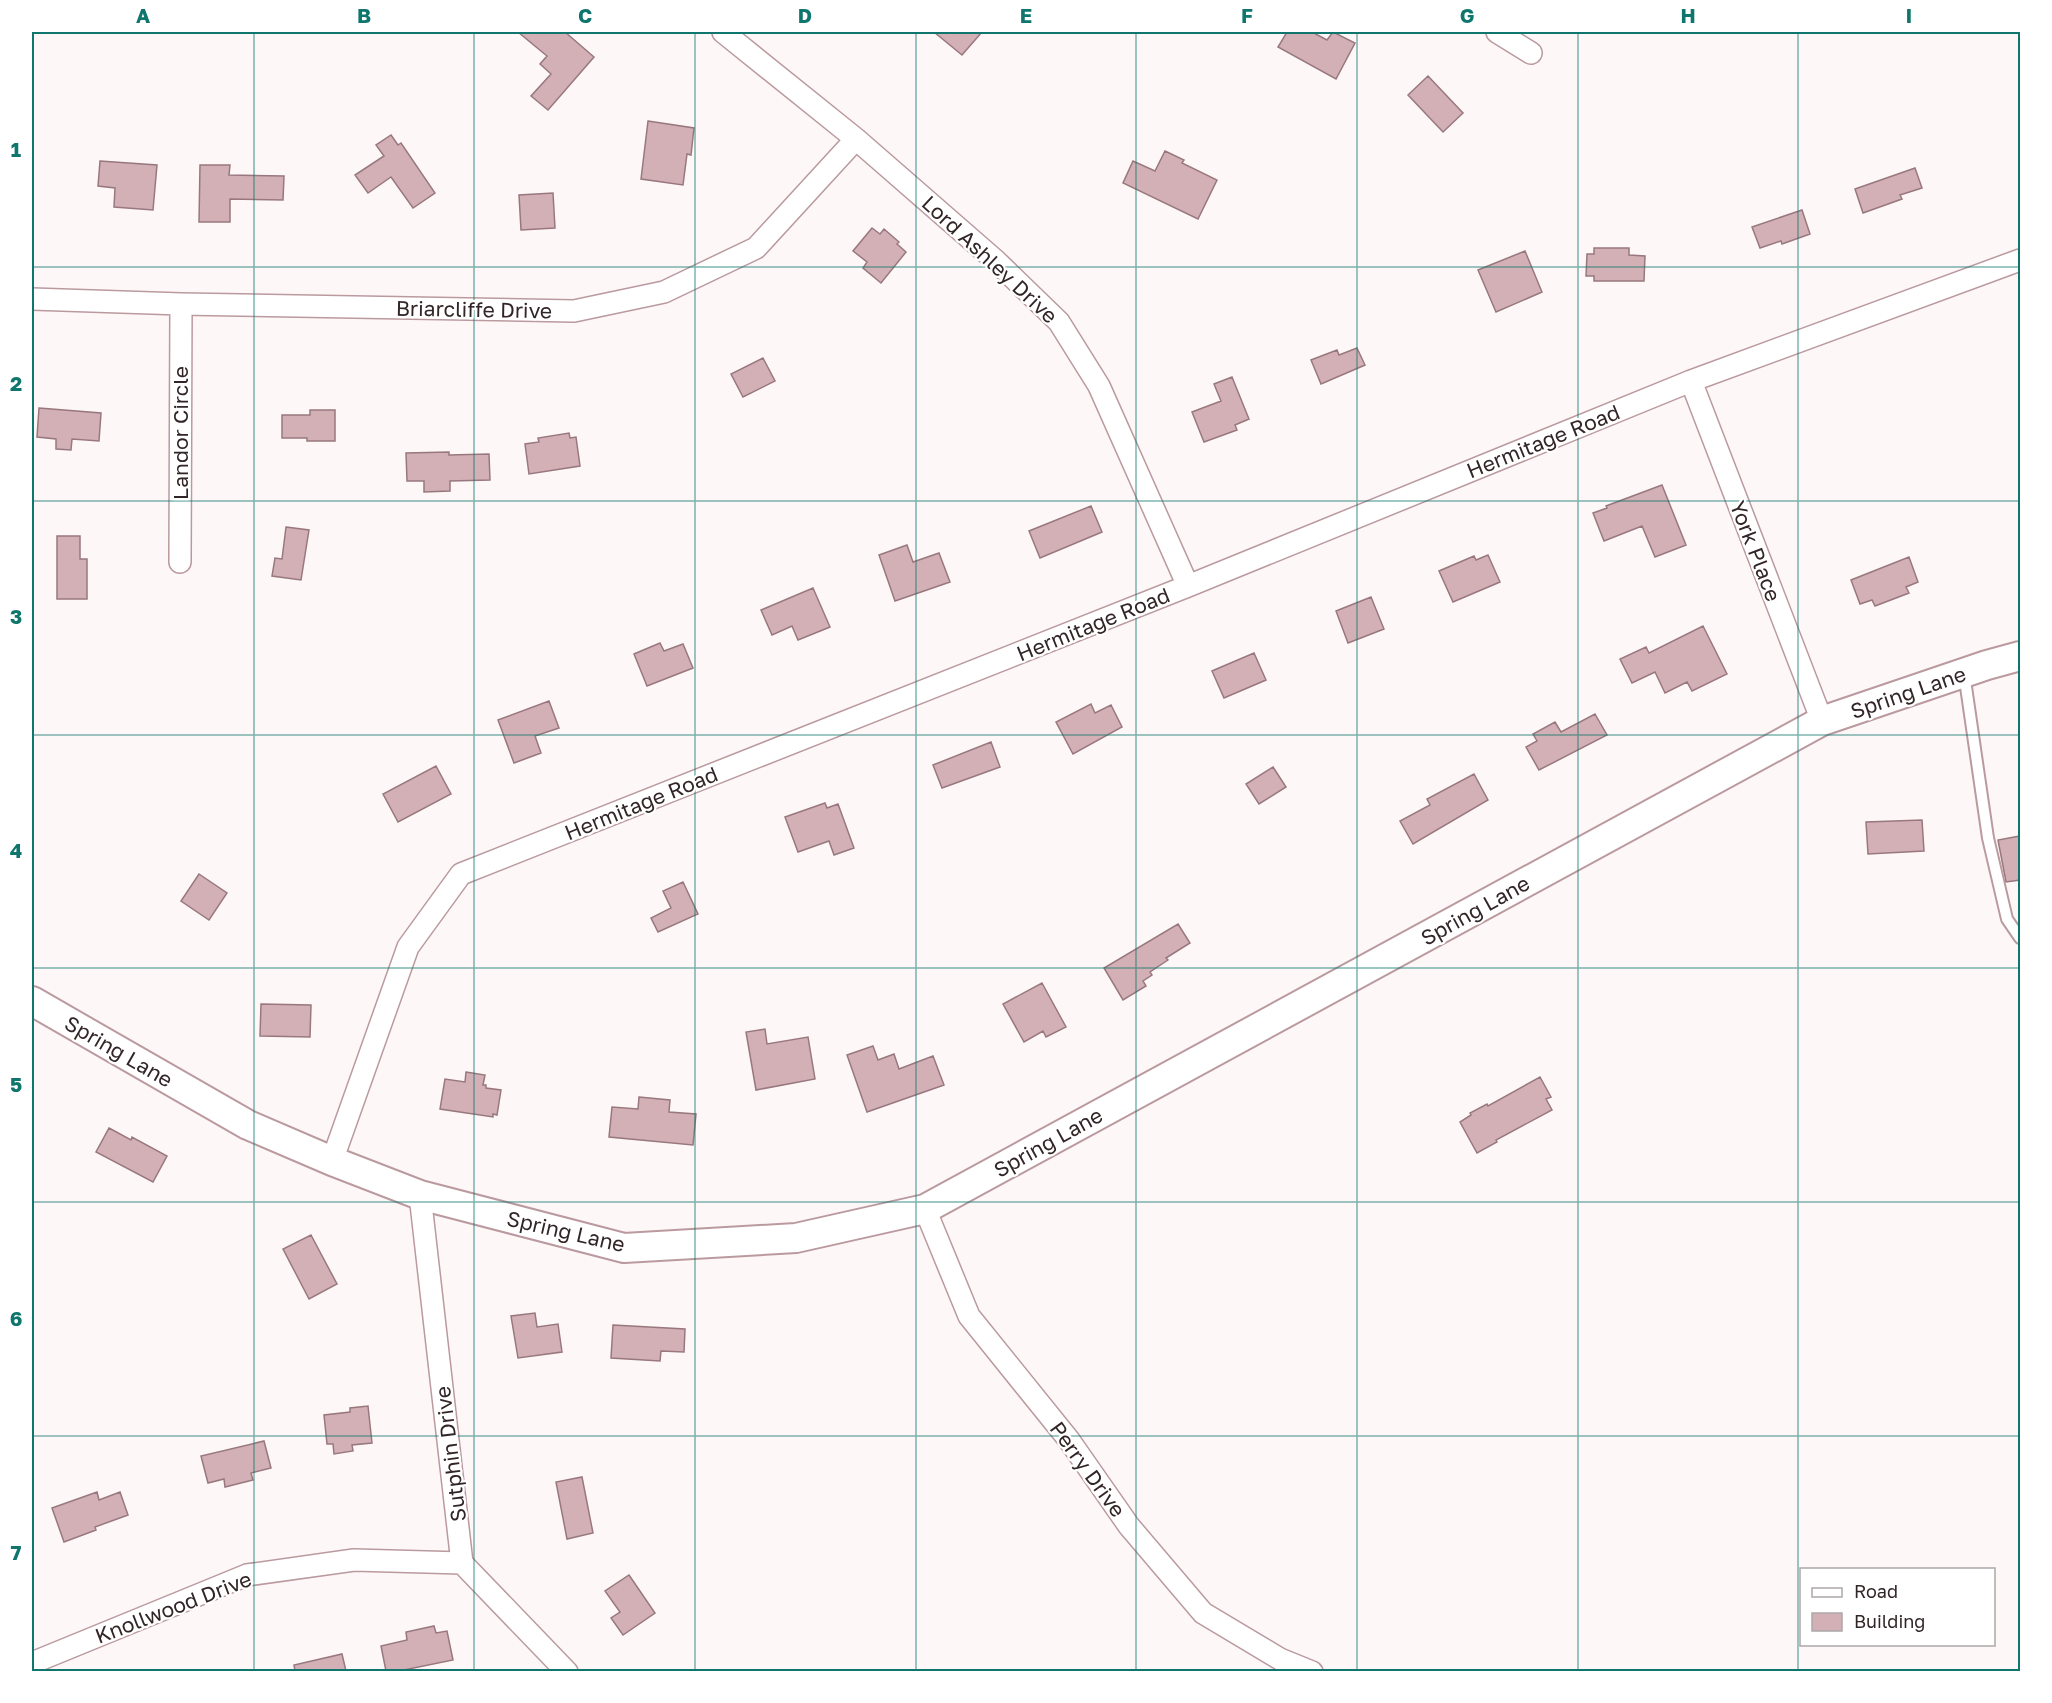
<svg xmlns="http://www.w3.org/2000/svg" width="2052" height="1703" font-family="'Golos Text',sans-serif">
  <rect width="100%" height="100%" fill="#fef7f8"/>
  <path fill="#d2b0b5" stroke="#98787e" stroke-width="1.5" d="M518,32H565L594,57L548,110L531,96L551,74L540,64L547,56Z
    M934,32H982L962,55Z
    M1287,32H1312L1327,40L1333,32L1355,43L1336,79L1278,47Z
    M1428,76L1463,113L1443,132L1408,95Z
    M648,121L694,128L691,155L687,154L683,185L641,179Z
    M391,135L398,145L401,143L435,193L413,208L391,177L368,193L355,175L384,156L376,145Z
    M1165,151L1184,160L1182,163L1217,180L1198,219L1123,183L1133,161L1155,171Z
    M100,161L157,165L153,210L114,207L115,188L98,186Z
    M200,165H230L229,175L284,176L283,200L230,199V222H199Z
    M1915,168L1922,188L1900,195L1902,199L1863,213L1855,189Z
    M553,193L555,228L521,230L519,195Z
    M1802,210L1810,234L1782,244L1781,241L1760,248L1752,227Z
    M872,228L880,234L884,229L899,242L897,244L906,252L881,283L863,268L867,262L853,251Z
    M1594,248H1629V255L1645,256L1644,281H1594V276H1586L1587,254H1594Z
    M1525,251L1542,292L1496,312L1478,270Z
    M1357,348L1365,365L1321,384L1311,360L1337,350L1339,355Z
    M763,358L775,381L743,397L731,374Z
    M1232,377L1249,419L1235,425L1237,430L1204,442L1192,412L1221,401L1214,384Z
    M39,408L101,413L99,441L72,439L71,450L56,449V439L37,437Z
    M310,410H335V441H307V438H282V415H310Z
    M569,433L570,438L576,437L580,466L529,474L525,444L539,442L538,438Z
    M449,452V455L489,454L490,480L450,481V491L424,492V481H407L406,453Z
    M1662,485L1686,545L1655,557L1642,526L1604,541L1593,513L1607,508L1606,506Z
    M1091,506L1102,532L1040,558L1029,531Z
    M286,527L309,530L301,580L272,576L275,558L282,559Z
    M57,536H80V559H87V599H57Z
    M907,545L913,562L939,553L950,582L895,601L879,555Z
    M1488,555L1500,582L1453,602L1439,571L1474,556L1476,560Z
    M1909,557L1918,582L1906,587L1909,593L1875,606L1872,600L1860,604L1851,580Z
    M813,588L830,627L798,640L792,626L772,635L761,610Z
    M1371,597L1384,629L1348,643L1336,611Z
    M1703,626L1727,674L1692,691L1687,682L1665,693L1655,672L1632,683L1620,659L1646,647L1649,653Z
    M660,643L664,651L683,644L693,668L647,686L634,654Z
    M1254,653L1266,680L1224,698L1212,671Z
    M549,701L559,728L535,736L541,753L514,763L498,720Z
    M1091,704L1095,713L1111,705L1122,727L1073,754L1056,722Z
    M1595,714L1607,735L1539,770L1526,747L1537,741L1533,734L1555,722L1561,732Z
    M991,742L1000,767L942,788L933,765Z
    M436,766L451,794L398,822L383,794Z
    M1273,767L1286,787L1259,804L1246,784Z
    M1474,774L1488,800L1413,844L1400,821L1430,805L1427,799Z
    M825,803L827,808L838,804L854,848L834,855L829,841L798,852L785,817Z
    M1922,820L1924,851L1868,854L1866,822Z
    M2020,836V880L2006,882L1998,840Z
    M199,874L227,893L209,920L181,901Z
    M683,882L698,914L658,932L651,918L671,908L663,891Z
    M1178,924L1190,943L1166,958L1168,960L1150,972L1152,975L1143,981L1146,986L1123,1000L1104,968Z
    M1042,983L1066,1027L1046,1037L1043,1031L1024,1042L1003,1004Z
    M261,1004L311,1005L310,1037L260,1036Z
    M765,1029L767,1044L808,1037L815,1079L756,1090L746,1032Z
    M873,1046L878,1060L894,1054L899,1069L933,1056L944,1085L867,1112L847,1055Z
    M466,1072L485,1075L483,1085H486V1088L501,1090L497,1115L493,1114V1117L440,1109L445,1079L465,1082Z
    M1540,1077L1551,1097L1546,1099L1552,1110L1496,1140L1497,1142L1477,1153L1460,1122L1471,1115L1470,1113L1487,1104L1488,1106Z
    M639,1097L670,1100L669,1112L696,1114L693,1145L609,1137L612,1107L638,1109Z
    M109,1128L131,1140L132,1137L167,1156L153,1182L96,1152Z
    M311,1235L337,1284L309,1299L283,1249Z
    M535,1313L537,1327L558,1324L562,1352L518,1358L511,1316Z
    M613,1325L685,1329L684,1352L661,1351L660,1361L611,1358Z
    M368,1406L372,1443L352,1445L353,1451L334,1454L333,1444H327L324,1415L350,1412V1408Z
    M264,1441L271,1468L251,1473L253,1480L225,1487L224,1479L208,1483L201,1456Z
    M582,1477L593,1533L567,1539L556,1482Z
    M97,1492L99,1500L120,1492L128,1515L95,1527L96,1530L64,1542L52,1508Z
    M629,1575L655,1613L623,1635L611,1618L620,1612L605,1591Z
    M434,1626L436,1633L447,1631L453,1660L399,1671H386L381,1646L407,1640L406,1632Z
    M342,1654L346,1671H295L294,1665Z"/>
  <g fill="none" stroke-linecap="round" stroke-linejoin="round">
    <defs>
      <path id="lane" d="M1964,673L1988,838L2007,919L2020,938"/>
      <path id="street" d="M723,32L856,139L996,261L1059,322L1099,386L1188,586
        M1497,32L1531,53
        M32,299L181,304L574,311L664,292L756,248L856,139
        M1691,381L1822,721
        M180,562L181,304
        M332,1161L408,947L461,874L1188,586L1691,381L2020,260
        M420,1195L462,1563L567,1672
        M925,1209L969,1316L1069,1440L1129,1526L1203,1613L1280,1659L1312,1672
        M32,1663L247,1575L354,1560L462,1563"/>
      <path id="secondary" d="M32,1001L248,1125L332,1161L420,1195L624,1248L796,1238L925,1209L1822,721L1987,665L2020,656"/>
    </defs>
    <use href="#lane" stroke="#ba9a9f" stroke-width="14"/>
    <use href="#street" stroke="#ba9a9f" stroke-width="24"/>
    <use href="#secondary" stroke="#ba9a9f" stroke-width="32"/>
    <use href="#lane" stroke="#fff" stroke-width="10"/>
    <use href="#street" stroke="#fff" stroke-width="21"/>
    <use href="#secondary" stroke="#fff" stroke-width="28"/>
  </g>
  <path fill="none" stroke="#0f766e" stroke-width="1.5" stroke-opacity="0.55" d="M254,32V1672M474,32V1672M695,32V1672M916,32V1672M1136,32V1672M1357,32V1672M1578,32V1672M1798,32V1672M32,267H2020M32,501H2020M32,735H2020M32,968H2020M32,1202H2020M32,1436H2020"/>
  <g text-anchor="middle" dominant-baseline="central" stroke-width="4.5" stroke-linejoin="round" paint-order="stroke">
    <g font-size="21" fill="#322527" stroke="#fff">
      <text transform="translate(990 259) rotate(43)">Lord Ashley Drive</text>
      <text transform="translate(474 309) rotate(1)">Briarcliffe Drive</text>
      <text transform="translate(180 433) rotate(-90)">Landor Circle</text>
      <text transform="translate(1543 441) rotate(-22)">Hermitage Road</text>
      <text transform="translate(1756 551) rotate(69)">York Place</text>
      <text transform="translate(1093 624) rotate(-22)">Hermitage Road</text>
      <text transform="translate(1908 692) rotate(-19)">Spring Lane</text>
      <text transform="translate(641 803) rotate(-22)">Hermitage Road</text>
      <text transform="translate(1475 910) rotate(-29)">Spring Lane</text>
      <text transform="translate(119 1051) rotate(30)">Spring Lane</text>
      <text transform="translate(1048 1142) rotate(-29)">Spring Lane</text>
      <text transform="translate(566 1231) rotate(13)">Spring Lane</text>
      <text transform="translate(450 1454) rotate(-97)">Sutphin Drive</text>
      <text transform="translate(1088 1469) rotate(54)">Perry Drive</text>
      <text transform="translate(173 1607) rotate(-21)">Knollwood Drive</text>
    </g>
  </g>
  <rect width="2052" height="1703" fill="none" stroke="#ffffff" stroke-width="66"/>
  <rect x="1800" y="1568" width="195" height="78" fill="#ffffff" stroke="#ada8a9" stroke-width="1.5"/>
  <rect x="1812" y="1588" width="30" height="9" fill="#ffffff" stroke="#ada8a9" stroke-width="1.5"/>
  <text x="1854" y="1598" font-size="18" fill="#322527">Road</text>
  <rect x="1812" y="1613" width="30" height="18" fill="#d2b0b5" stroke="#ada8a9" stroke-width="1.5"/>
  <text x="1854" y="1628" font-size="18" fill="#322527">Building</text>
  <rect x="33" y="33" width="1986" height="1637" fill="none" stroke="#0f766e" stroke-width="2"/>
  <g font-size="20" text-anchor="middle" font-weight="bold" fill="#0f766e">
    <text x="143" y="23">A</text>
    <text x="364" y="23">B</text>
    <text x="585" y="23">C</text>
    <text x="805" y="23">D</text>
    <text x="1026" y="23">E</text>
    <text x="1247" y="23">F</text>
    <text x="1467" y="23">G</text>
    <text x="1688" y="23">H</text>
    <text x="1909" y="23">I</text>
    <text x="16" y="157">1</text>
    <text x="16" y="391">2</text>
    <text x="16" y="624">3</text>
    <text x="16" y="858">4</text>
    <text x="16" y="1092">5</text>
    <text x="16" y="1326">6</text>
    <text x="16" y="1560">7</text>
  </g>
</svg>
